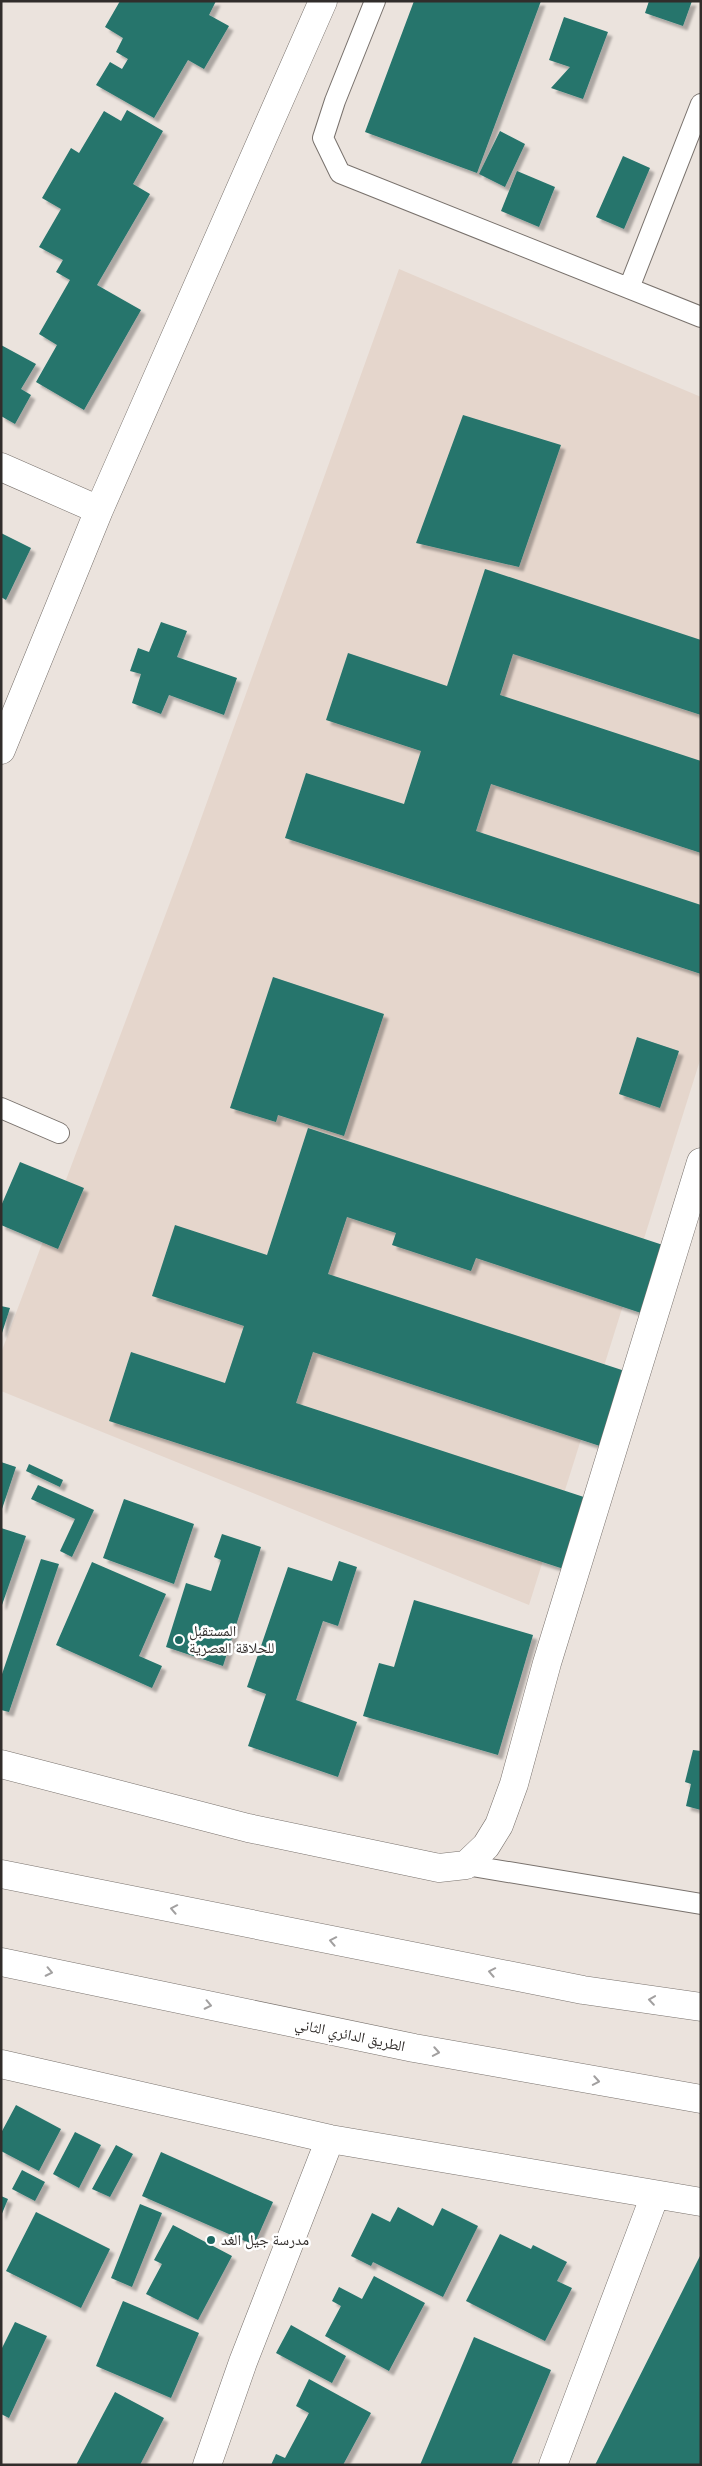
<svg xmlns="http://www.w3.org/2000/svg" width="702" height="2466" font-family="'Nunito Sans','Noto Naskh Arabic',sans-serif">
  <defs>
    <filter id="shadow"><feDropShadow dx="4.5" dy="4.5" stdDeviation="1" flood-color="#0004"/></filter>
  </defs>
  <rect width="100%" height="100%" fill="#ebe3dd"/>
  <path fill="#e5d6cc" d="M399,269L701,397V1057L529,1605L1,1391V1353L189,852Z"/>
  <path fill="#25746c" filter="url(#shadow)" d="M120,1H216L209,15L229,26L204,69L188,60L154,118L96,85L110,62L122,69L128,59L116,52L123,38L105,27Z
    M414,1H541L477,173L365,132Z
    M649,1H692L683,26L645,13Z
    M564,17L608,32L583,99L551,88L570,67L549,60Z
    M127,110L163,131L133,184L150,194L97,285L141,310L84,410L36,382L57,345L39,334L70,280L56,272L63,260L39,247L61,209L42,198L71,148L79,153L104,111L121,121Z
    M500,131L525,144L505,187L479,174Z
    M623,156L650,168L624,229L596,217Z
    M517,171L555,187L539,227L501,211Z
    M1,345L36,364L21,389L31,395L15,424L1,416Z
    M463,415L561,445L519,567L416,543Z
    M1,533L31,548L6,600L1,597Z
    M485,569L701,640V715L513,654L500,695L701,761V853L491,784L476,831L701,905V974L285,838L306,773L404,804L421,751L326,720L348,653L447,686Z
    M161,622L187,631L177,657L237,678L224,715L169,695L161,714L132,703L141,674L130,671L138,648L149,652Z
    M273,977L384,1014L344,1136L278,1115L276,1122L230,1108Z
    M637,1037L679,1051L660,1108L619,1094Z
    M308,1128L672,1248L650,1316L476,1258L471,1271L392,1245L396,1233L347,1217L328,1274L628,1372L603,1447L313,1352L296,1403L593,1500L570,1571L109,1421L131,1352L225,1383L244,1326L152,1296L175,1225L267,1255Z
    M20,1162L84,1188L58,1249L1,1225V1206Z
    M1,1306L10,1308L2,1333H1Z
    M1,1462L16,1467L2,1509H1Z
    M29,1464L63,1480L60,1487L26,1471Z
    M38,1485L94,1510L72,1557L60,1551L75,1519L31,1499Z
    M124,1499L194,1524L174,1584L103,1558Z
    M1,1528L26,1536L2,1605H1Z
    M222,1534L261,1547L223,1666L166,1647L186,1583L211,1591L221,1560L214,1557Z
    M41,1559L59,1564L9,1712L1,1710V1677Z
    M339,1561L357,1567L338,1626L323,1621L296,1700L357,1722L338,1777L248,1746L266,1694L247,1687L288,1567L332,1581Z
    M92,1562L166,1594L139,1656L162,1666L152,1688L56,1645Z
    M414,1600L533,1635L498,1755L363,1716L379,1663L394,1667Z
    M693,1750L701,1751V1810L686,1806L691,1784L685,1782Z
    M16,2105L61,2129L39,2171L1,2151V2133Z
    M75,2132L101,2145L79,2188L53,2174Z
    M116,2145L133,2154L110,2197L92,2189Z
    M161,2152L273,2202L254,2245L142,2196Z
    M22,2170L45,2182L35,2201L12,2189Z
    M1,2196L8,2199L1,2216Z
    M140,2204L162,2213L132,2287L111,2278Z
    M398,2207L433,2226L442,2208L478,2226L443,2297L373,2262L371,2266L351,2256L372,2213L390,2222Z
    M36,2212L110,2249L81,2308L6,2271Z
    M173,2225L232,2256L198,2320L146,2294L162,2264L154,2260Z
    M500,2234L531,2249L533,2245L567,2262L557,2281L572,2288L545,2341L466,2301Z
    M701,2254V2465H595Z
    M374,2276L425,2303L389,2371L325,2336L341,2306L332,2301L339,2287L362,2299Z
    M123,2301L199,2333L171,2398L96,2366Z
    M15,2322L47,2336L9,2418L1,2414V2350Z
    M291,2325L346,2356L332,2383L276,2353Z
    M474,2337L551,2370L511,2465H420Z
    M309,2379L371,2413L343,2465H271L276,2454L285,2458L309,2413L296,2406Z
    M115,2392L164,2418L140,2465H76Z"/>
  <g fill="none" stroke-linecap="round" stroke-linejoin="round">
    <defs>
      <path id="lane" d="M375,1L335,101L323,138L340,173L701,317
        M629,288L701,104
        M1,1108L59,1133
        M466,1865L701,1904"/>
      <path id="street" d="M1,467L99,510
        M1,750L99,510L323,1
        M1,1764L248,1828L439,1868L466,1865L486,1846L499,1825L514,1784L547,1663L701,1162
        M1,2064L330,2139L701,2202
        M207,2465L243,2362L330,2139
        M553,2465L655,2195"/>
      <path id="highway" d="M1,1874L583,1990L701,2007
        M1,1962L414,2048L701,2099"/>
    </defs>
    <use href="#lane" stroke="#79726d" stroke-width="22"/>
    <use href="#street" stroke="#79726d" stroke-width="29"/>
    <use href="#highway" stroke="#79726d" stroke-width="29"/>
    <use href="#lane" stroke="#fff" stroke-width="20"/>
    <use href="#street" stroke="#fff" stroke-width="28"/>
    <use href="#highway" stroke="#fff" stroke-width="28"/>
  </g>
  <defs><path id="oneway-chevron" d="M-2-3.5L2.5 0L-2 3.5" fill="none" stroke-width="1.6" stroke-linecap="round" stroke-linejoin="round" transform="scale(1.25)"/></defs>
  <g stroke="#a2a0a0">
    <use href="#oneway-chevron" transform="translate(174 1909) rotate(-169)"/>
    <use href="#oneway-chevron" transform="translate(333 1941) rotate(-169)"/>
    <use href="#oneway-chevron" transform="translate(49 1972) rotate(12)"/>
    <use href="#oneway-chevron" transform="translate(492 1972) rotate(-169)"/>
    <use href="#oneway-chevron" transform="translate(652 2000) rotate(-172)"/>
    <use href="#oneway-chevron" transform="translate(208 2005) rotate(12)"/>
    <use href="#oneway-chevron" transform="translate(436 2052) rotate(10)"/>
    <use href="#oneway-chevron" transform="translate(596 2081) rotate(10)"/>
  </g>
  <g fill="#1d6861" stroke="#fff" stroke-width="2">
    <circle cx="179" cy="1640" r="5"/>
    <circle cx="211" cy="2240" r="5"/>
  </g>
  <g text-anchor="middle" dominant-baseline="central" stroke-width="5" stroke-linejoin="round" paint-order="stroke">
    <g font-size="15" fill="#312d2b" stroke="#fff" text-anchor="start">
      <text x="189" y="1631">المستقبل<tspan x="189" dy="17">للحلاقة العصرية</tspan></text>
      <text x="221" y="2240">مدرسة جيل الغد</text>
    </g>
    <g font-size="15" fill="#312d2b" stroke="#fff">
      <text transform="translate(350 2035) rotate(12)">الطريق الدائري الثاني</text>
    </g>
  </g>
  <rect width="702" height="2466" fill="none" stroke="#312d2b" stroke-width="5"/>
</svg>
